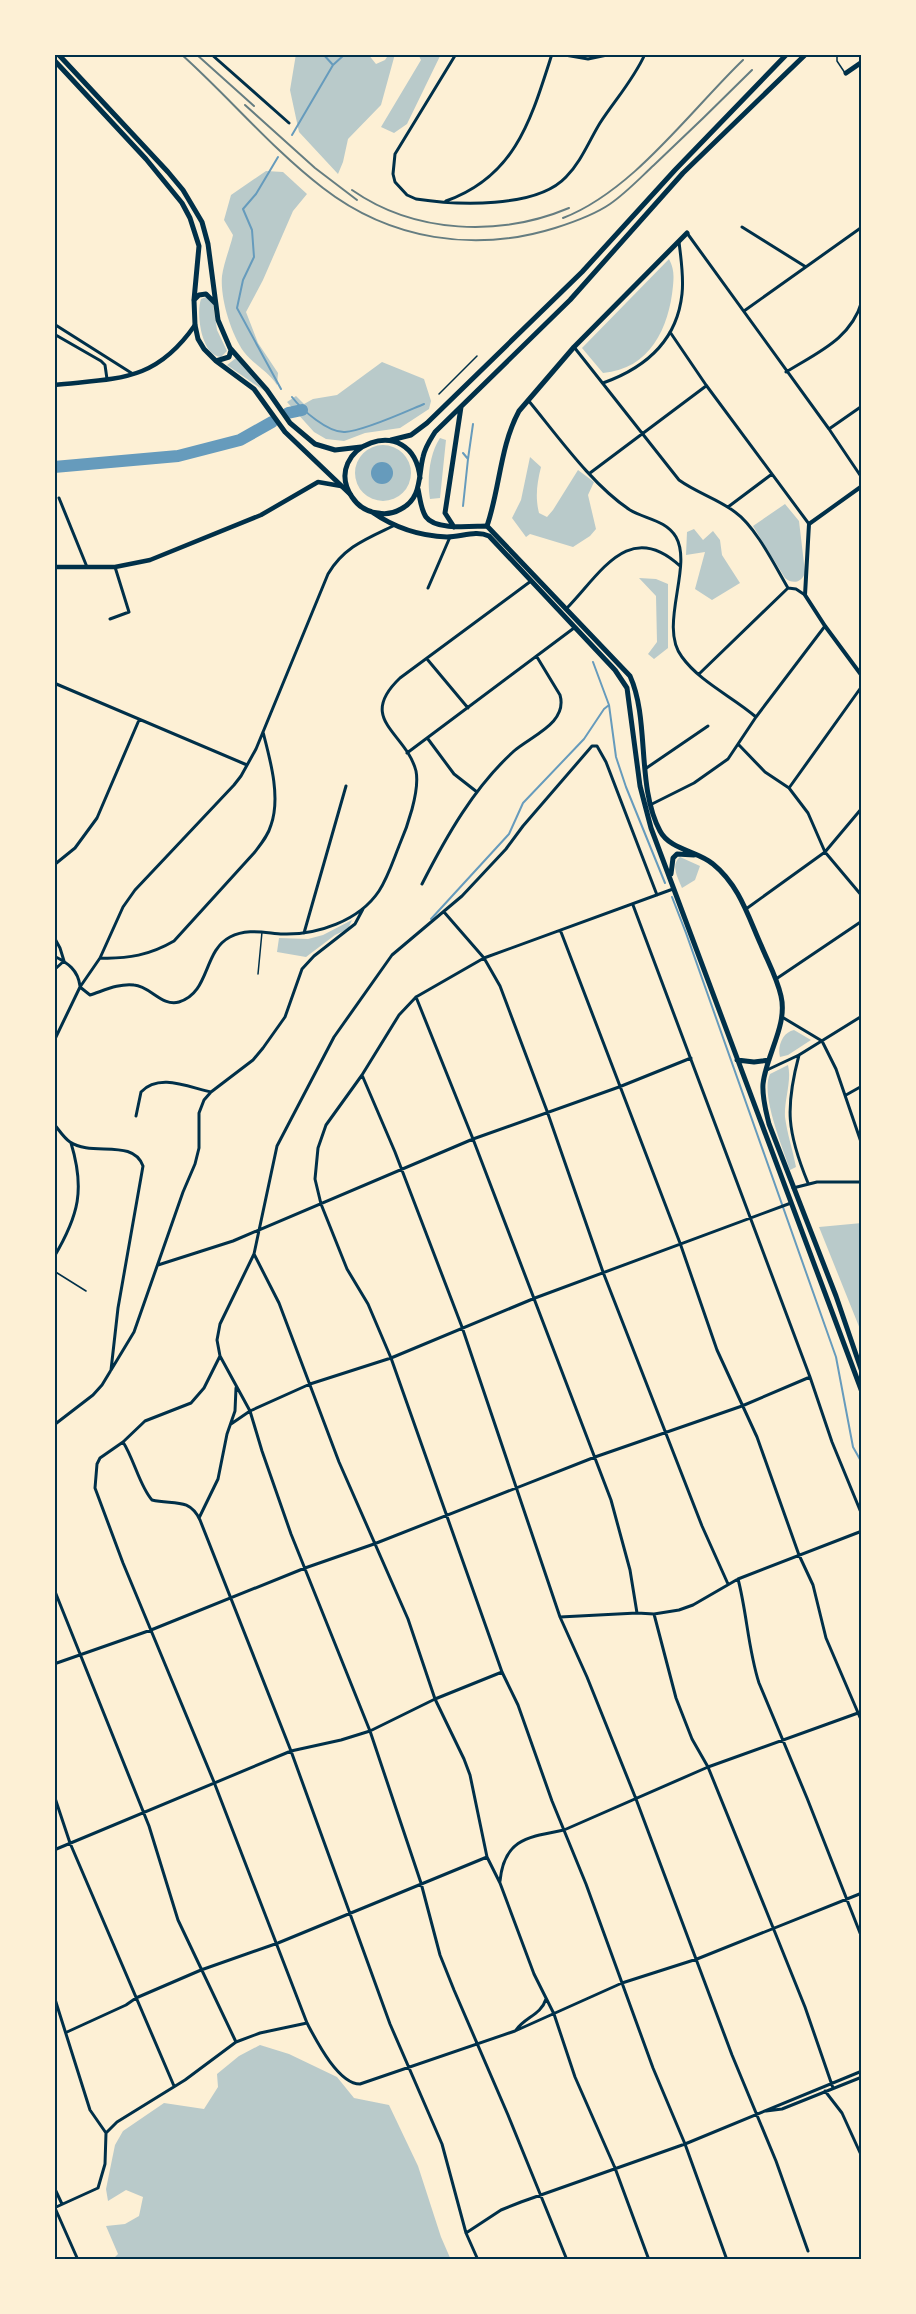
<svg xmlns="http://www.w3.org/2000/svg" width="916" height="2314" font-family="Mulish,sans-serif">
  <rect width="100%" height="100%" fill="#fdf0d5"/>
  <path fill="#b9caca" d="M296,54H368L376,64L385,60L389,54H395L381,105L348,139L343,162L338,174L299,132L290,90Z
    M418,54H441L407,124L394,133L381,127L421,60Z
    M266,171L283,172L307,194L293,211L263,280L246,312L258,343L278,373L277,385C267,370 253,364 244,352C231,334 220,298 222,276C224,262 230,248 233,235L224,220L231,195Z
    M669,259C674,269 674,275 673,286C669,328 650,369 603,373L582,348Z
    M206,297L213,304L217,330L227,351L221,357C201,356 196,313 201,299Z
    M236,358L263,390L227,365Z
    M382,362L424,379L431,401L429,409L400,428L365,433L344,441L326,439L314,432L287,402L296,396L304,404L313,399L337,395Z
    M440,438L446,440L440,498L430,499C427,481 429,454 440,438Z
    M355 473a28 28 0 1 1 56 0a28 28 0 1 1-56 0Z
    M530,457L541,467C537,483 535,497 539,513L547,517L553,510L578,470L594,482L588,495L596,529L590,536L573,547L530,534L526,537L512,518L521,500Z
    M785,504L799,521L805,572C803,582 793,585 785,578L753,526Z
    M694,529L703,540L713,531L720,540L722,555L740,583L712,600L695,589L705,552L686,555L687,532Z
    M639,578L656,579L668,584V648L654,659L648,654L657,642L656,596Z
    M680,857L700,866L695,880L682,888C678,878 670,865 680,857Z
    M352,920L348,929L335,935L306,957L277,952L279,938L308,939L323,935Z
    M794,1030L811,1040L788,1055L780,1057C777,1046 783,1032 794,1030Z
    M788,1065C792,1081 784,1100 785,1117C787,1133 793,1151 796,1167L790,1170C783,1148 760,1094 770,1074Z
    M862,1223V1334L819,1227Z
    M260,2045L289,2054L337,2077L354,2098L389,2105L418,2166L441,2237L451,2260H112L118,2254L106,2226L125,2224L139,2216L143,2197L126,2190L108,2201L106,2189L115,2145L123,2131L164,2103L204,2109L218,2087L217,2074L239,2056Z"/>
  <path fill="#669bbc" d="M371 473a11 11 0 1 1 22 0a11 11 0 1 1-22 0Z"/>
  <g fill="none" stroke-linecap="round" stroke-linejoin="round">
    <path stroke="#669bbc" stroke-width="2" d="M323,54L333,65L345,54
      M292,135L333,65
      M278,157L256,194L243,209L252,230L254,257L243,280L237,308L281,389
      M292,397C302,410 328,433 345,432C364,431 405,412 424,404
      M463,453L468,459L463,506
      M468,459L473,424
      M593,662L609,705L616,757L626,787L665,883
      M672,897L686,933L836,1357L853,1447L862,1463
      M431,919L509,834L523,803L584,739L604,709L609,705"/>
    <path stroke="#669bbc" stroke-width="12" d="M288,413L302,410
      M54,467L178,456L240,440L272,422"/>
    <path stroke="#003049" stroke-width="1.5" d="M837,54V61L845,73
      M439,394L477,356
      M258,974L262,932
      M54,1271L86,1291"/>
    <path stroke="#003049" stroke-width="3" d="M211,54L289,123
      M456,54L395,154L393,174L395,182L407,195L416,199C456,205 536,209 566,177C581,162 589,141 600,123C615,100 634,79 645,54
      M559,54L588,59L612,54
      M446,201C516,176 531,119 552,54
      M742,227L806,267
      M687,233L829,429L862,478
      M744,311L862,227
      M54,324L133,374
      M670,332L706,385L809,524
      M54,334L101,361L105,365L107,379
      M574,347L679,480C697,493 718,499 735,512C756,527 775,566 788,588L796,589L805,595
      M786,372C818,352 851,339 862,301
      M603,383C645,368 677,341 682,294C684,277 681,259 679,242
      M528,400C557,435 592,485 630,510C645,519 666,520 676,537C693,567 658,626 682,657C700,682 733,697 756,717
      M829,429L862,406
      M590,473L706,386
      M59,498L87,567
      M728,507L772,474
      M428,588L450,537
      M567,608C601,573 629,519 680,566
      M110,619L129,612L115,567
      M427,659L468,708
      M699,674L788,588
      M54,683L247,765
      M428,739L454,774L477,792
      M739,745L765,772L789,788L808,813L825,852L862,896
      M407,753L574,628
      M645,769L708,726
      M789,788L862,686
      M652,804L694,783L728,759L756,717L825,626
      M54,865L75,848L97,818L139,720
      M422,884C446,837 474,787 514,751C531,736 568,723 560,695L537,657
      M673,889L484,958L416,997L399,1015L362,1075L326,1125L318,1148L315,1179L321,1204L347,1269L368,1304L391,1358L502,1672L518,1705L552,1801L586,1884L653,2068L685,2144L727,2260
      M633,905L810,1377L832,1442L862,1515
      M746,909L825,852L862,808
      M444,912L484,958L500,986L547,1111L603,1272L702,1526L728,1584
      M561,932L680,1243L717,1350L757,1437L799,1555L813,1585L826,1638L862,1722
      M304,933L346,786
      M54,937L60,948L64,961L54,970
      M54,956C68,963 78,970 80,986
      M100,958C128,959 150,955 174,941L254,853C261,844 268,836 271,825C281,797 270,759 263,732
      M776,979L862,921
      M80,987L90,995C103,991 119,983 134,985C150,986 162,1007 179,1002C210,993 203,951 230,937C247,928 265,933 283,934C317,935 359,921 379,891C388,877 393,861 399,846C407,828 420,791 416,771C406,732 356,720 400,678L531,581
      M416,997L473,1139L611,1500L630,1570L637,1613
      M782,1017L822,1041L836,1069L862,1145
      M54,1041L80,987L100,958L123,907L135,890L234,785L241,776L256,749L328,574C344,547 366,539 393,526
      M799,1055C785,1108 787,1132 808,1183
      M767,1070L799,1055L862,1016
      M362,1075L395,1152L462,1327L560,1617L587,1677L636,1799L732,2055L776,2161L808,2251
      M846,1095L862,1086
      M136,1116L141,1092C159,1073 188,1087 211,1092
      M54,1124C59,1130 64,1138 70,1142C92,1157 133,1138 143,1166L118,1308L111,1370
      M793,1188L817,1182H862
      M254,1254L279,1303L339,1462L408,1619L435,1699L464,1759L470,1775L487,1857L500,1883L534,1974L554,2014L575,2077L615,2168L649,2260
      M54,1257C79,1215 85,1189 71,1143
      M158,1265L233,1241L473,1139L619,1087L691,1058
      M220,1356L204,1388L191,1403L145,1421L123,1442L100,1458L97,1464L95,1488L123,1563L214,1782L307,2023C316,2040 338,2084 360,2084L515,2031L622,1983L697,1959L862,1893
      M231,1424L250,1411L310,1384L391,1358L535,1298L791,1203
      M54,1425L93,1395L102,1385L134,1332L183,1192L195,1164L199,1148V1113L204,1100L211,1092L253,1060L263,1048L285,1017L302,969L314,956L355,924L363,909
      M123,1442C134,1459 140,1487 152,1500C173,1505 189,1497 200,1520L291,1751L390,2024L442,2144L466,2233L478,2260
      M199,1518L218,1479L227,1434L235,1411L236,1388
      M738,1579C747,1613 748,1649 759,1683L807,1798L862,1938
      M54,1589L149,1826L178,1920L236,2042
      M654,1614L676,1698L692,1739L708,1767L774,1930L805,2007L833,2088
      M560,1617L637,1613L654,1614L679,1610L693,1605L738,1579L862,1531
      M54,1664L151,1630L305,1568L374,1544L595,1457L742,1406L810,1377
      M54,1795L70,1843L174,2086
      M54,1850L291,1751L341,1740L370,1731L435,1699L502,1672
      M500,1881C504,1839 528,1837 564,1830L708,1767L858,1713
      M54,1996L90,2110L106,2133L105,2164L98,2188L54,2208
      M516,2030C525,2017 541,2015 546,1999
      M67,2032L126,2005L136,1998L201,1970L278,1943L487,1857
      M825,2091L842,2113L862,2157
      M766,2111L782,2109L862,2077
      M106,2133L117,2122L185,2080L236,2042L260,2033L307,2023
      M54,2187L62,2204
      M55,2208L78,2260
      M466,2233L501,2210L521,2202L685,2144L862,2071
      M567,2260L508,2115L454,1990L440,1955L421,1883L370,1731L291,1534L262,1451L250,1411L220,1356L217,1340L220,1324L254,1254L277,1146L334,1037L392,955L462,896L506,849L523,826L592,746H597L606,762L657,895"/>
    <path stroke="#003049" stroke-width="4" d="M862,486L809,524L805,595L825,626L862,676"/>
    <path stroke="#003049" stroke-width="4.5" d="M54,385C117,378 155,383 195,325
      M54,567H115L150,560L261,515L318,482L341,486"/>
    <path stroke="#003049" stroke-width="5" d="M58,54L168,172L183,190L202,222L208,244L218,320L230,348L267,390L290,423L315,444L335,450L361,447
      M54,60L146,159L182,203L190,218L199,246L194,300L195,325L198,339L204,349L216,361L254,389L285,432L350,494
      M846,73L862,62
      M194,300L199,295L206,294L215,303
      M216,361L229,357L231,350
      M487,526C500,488 500,446 519,411L574,347L687,233"/>
    <path stroke="#003049" stroke-width="5" d="M391,440L411,435L427,423L582,272L675,170L787,54
      M420,478C413,409 319,447 352,497C358,506 367,512 378,513C386,515 394,513 401,509C422,498 418,477 423,457C425,447 430,440 435,432L570,300L683,173L806,54
      M418,489C420,498 421,510 426,517C436,531 473,526 487,526L630,676C650,720 636,786 660,831C670,850 698,851 713,864C739,885 748,916 761,945C768,962 777,978 781,996C788,1025 766,1055 763,1084C762,1098 766,1111 769,1124L836,1296L862,1372
      M372,512C395,528 419,536 447,537C461,537 476,530 489,536L615,670L627,688L640,786L651,828L862,1392
      M454,527L445,513L461,407
      M671,874L673,858L677,854L694,855
      M737,1060L754,1062L769,1060"/>
    <path stroke="#657d81" stroke-width="2" d="M181,54C229,97 271,148 323,188C390,240 475,253 555,228C574,222 594,215 610,204C626,193 640,178 654,165C687,134 720,102 752,70
      M196,54L254,106
      M245,105L315,168L357,200
      M352,190C415,234 500,237 569,208
      M563,218C633,191 690,111 743,60"/>
  </g>
  <rect width="916" height="2314" fill="none" stroke="#fdf0d5" stroke-width="111"/>
  <rect x="56" y="56" width="804" height="2202" fill="none" stroke="#003049" stroke-width="2"/>
</svg>
